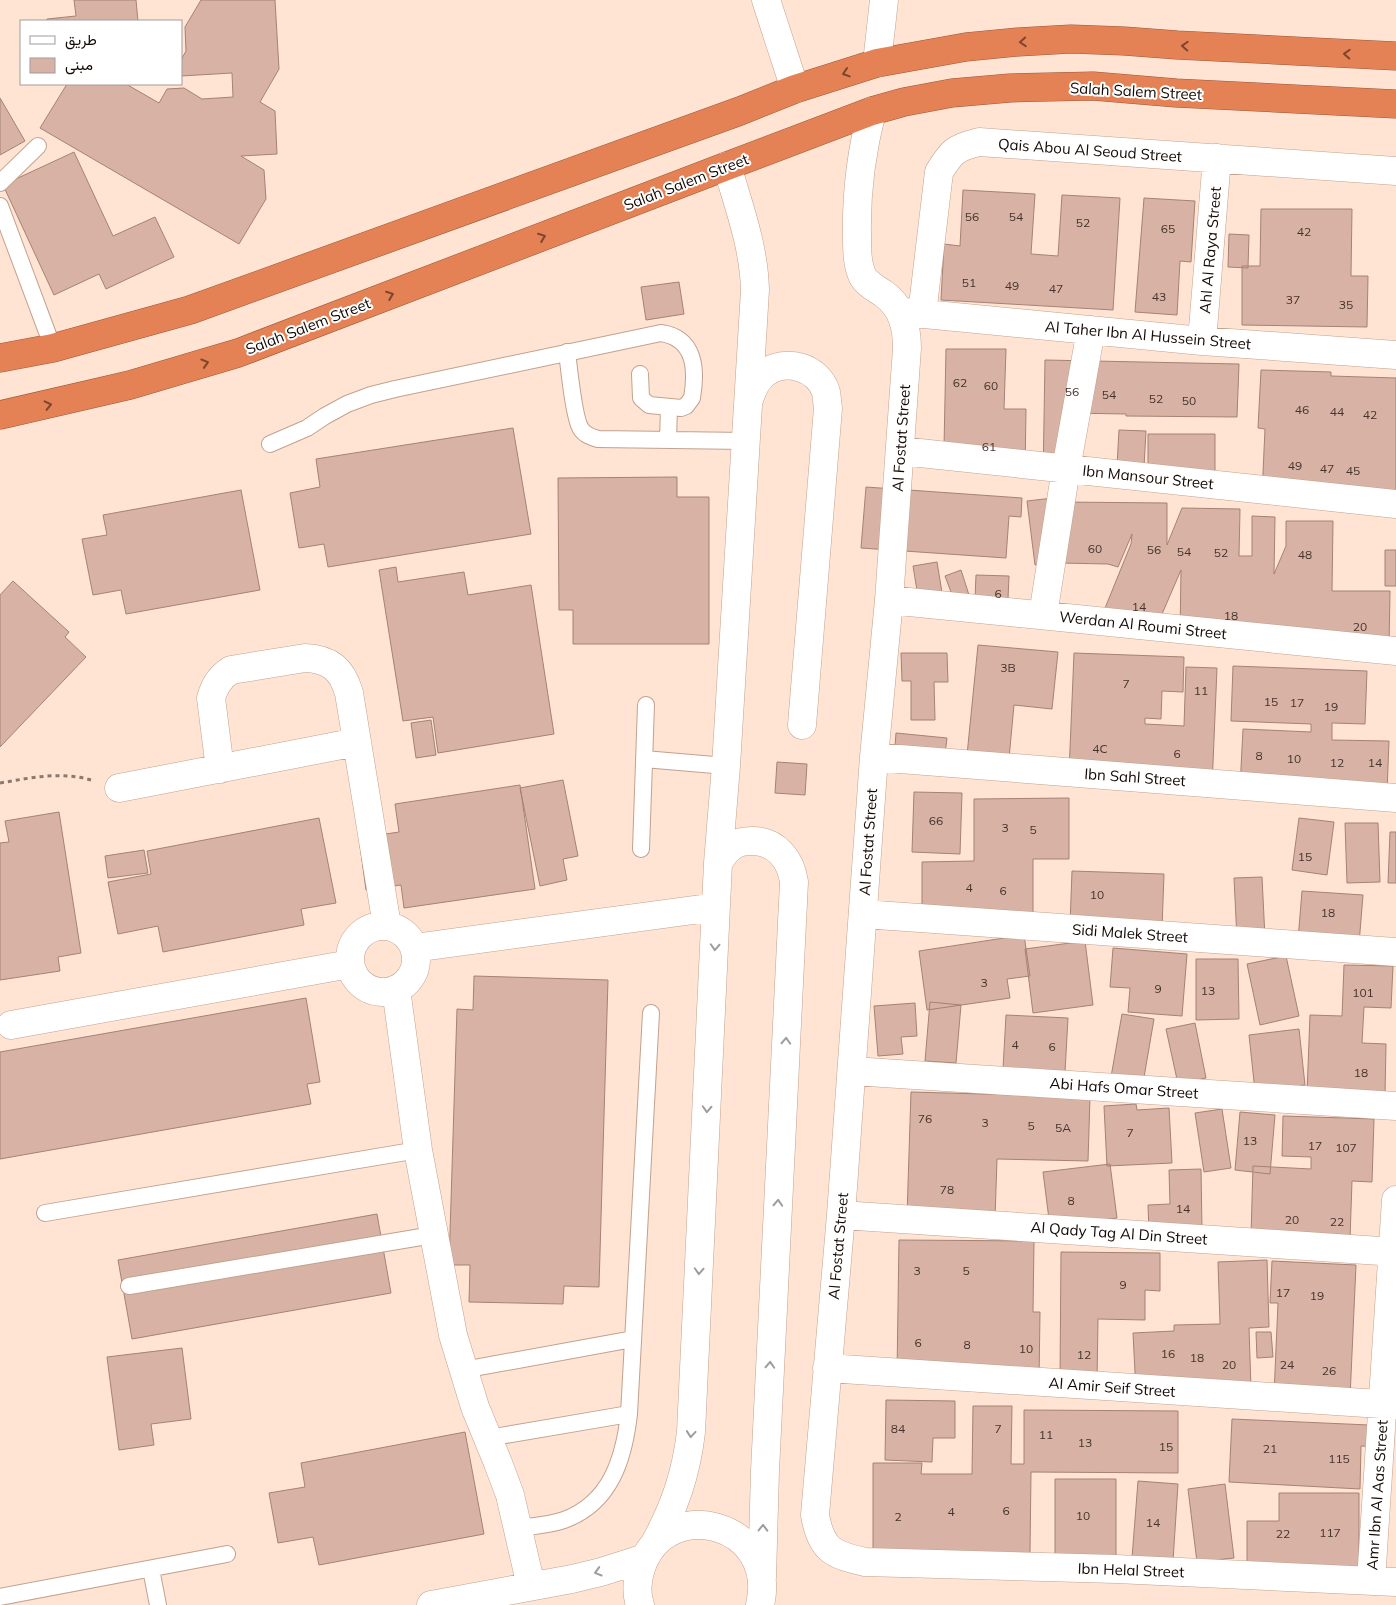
<svg xmlns="http://www.w3.org/2000/svg" width="1396" height="1605" font-family="Mulish,Vazirmatn,sans-serif">
  <rect width="100%" height="100%" fill="#ffe3d3"/>
  <path fill="#d7b2a5" stroke="#a58275" d="M74,0H136L138,21H47V19L76,16Z
    M201,0H275L279,69L260,102L275,111L277,154L241,156L264,170L266,199L239,244L40,128L67,84H126L159,103L167,89L184,88L202,99L233,97L232,73L181,76V60L186,51L185,27Z
    M0,98L25,141L0,155Z
    M74,152L113,236L155,217L174,257L106,289L99,274L54,295L3,185Z
    M963,190L1035,194L1031,254L1058,256L1062,195L1120,198L1113,310L941,300L944,244L960,246Z
    M1144,198L1195,201L1191,262L1180,261L1177,315L1135,312Z
    M1261,209H1352L1351,276H1368L1367,327L1242,325V266H1260Z
    M1229,234L1249,235L1248,268L1228,267Z
    M679,282L684,314L646,320L641,287Z
    M946,349H1006L1004,409H1026L1025,471L944,447Z
    M1045,360L1239,364L1237,417L1126,416V414L1069,413L1068,480L1043,479Z
    M1261,370L1331,372V376L1396,378V500L1262,495L1265,429L1258,428Z
    M513,428L531,534L328,567L324,544L299,548L290,493L320,487L316,459Z
    M1119,430L1146,431L1143,485L1116,484Z
    M1148,434H1215V487H1148Z
    M677,477V497H709V644H573V610H559L558,478Z
    M866,487L1022,498L1021,517L1009,516L1006,558L861,548Z
    M241,490L260,590L126,614L121,590L93,595L82,539L107,535L103,515Z
    M1053,498L1061,561L1035,565L1027,501Z
    M1061,502L1167,503V545L1182,508L1240,509L1239,556H1252V516L1275,517L1274,574L1286,546V521H1333L1332,591H1390L1389,645L1180,635L1181,570L1156,628H1097L1131,544L1132,534L1118,567L1108,564L1060,563Z
    M1385,550H1396V586H1385Z
    M937,562L945,611L921,615L913,566Z
    M396,567L398,582L464,572L468,595L531,585L554,734L438,753L433,717L403,721L379,570Z
    M961,570L969,595L954,600L945,576Z
    M976,575L1009,576L1007,622L974,621Z
    M13,581L69,632L65,637L86,657L0,747V595Z
    M978,645L1058,652L1052,709L1014,705L1008,769L966,765Z
    M901,653H947L948,682H934L935,720H911V681H902Z
    M1074,653L1184,657L1183,692L1162,691L1161,719L1145,718V724L1184,726L1186,667L1217,668L1212,787L1069,773Z
    M1233,666L1367,671L1365,724L1332,723V740L1389,741L1387,793L1240,788L1243,729L1311,732V724L1231,721Z
    M431,720L436,755L416,758L411,723Z
    M896,733L947,738L944,763L894,759Z
    M777,762L807,764L805,795L775,793Z
    M563,780L578,856L563,859L567,880L540,886L520,788Z
    M520,785L535,889L404,908L401,885L366,890L359,838L399,832L395,804Z
    M914,792L962,793L960,854L912,852Z
    M1069,798V859H1033V919H922V862L974,861V799Z
    M59,812L81,953L58,957L60,971L0,980V843L9,842L5,821Z
    M319,818L336,903L301,909L304,925L163,952L158,926L118,934L108,882L151,874L147,851Z
    M1299,818L1334,822L1327,875L1292,870Z
    M1345,823H1378L1380,882L1347,883Z
    M1390,832H1396V883H1388Z
    M144,850L148,873L108,878L105,856Z
    M1072,871L1164,874L1162,928L1070,925Z
    M1262,877L1265,938L1237,939L1234,878Z
    M1302,891L1363,895L1359,944L1298,940Z
    M1024,935L1030,976L1007,979L1010,998L927,1010L919,951Z
    M1085,941L1093,1005L1033,1013L1025,949Z
    M1113,948L1187,954L1182,1016L1128,1012L1130,988L1110,987Z
    M1286,956L1299,1016L1260,1025L1247,964Z
    M1196,959H1238L1239,1019L1196,1020Z
    M1344,965L1393,966L1391,1008L1364,1007L1362,1043L1386,1044L1385,1095L1307,1093L1310,1015L1342,1016Z
    M474,976L608,980L599,1287L564,1286L563,1304L469,1302L470,1265H449L457,1009L473,1010Z
    M306,998L320,1082L307,1084L311,1104L0,1159V1052Z
    M930,1002L961,1005L956,1063L925,1061Z
    M915,1003L917,1036L901,1037L903,1054L878,1056L874,1006Z
    M1122,1014L1154,1019L1143,1083L1111,1077Z
    M1006,1015L1068,1018L1065,1072L1003,1069Z
    M1195,1023L1206,1078L1178,1084L1166,1029Z
    M1299,1029L1305,1085L1255,1091L1249,1035Z
    M911,1092L1090,1097L1088,1161L997,1159L995,1218L907,1216Z
    M1136,1104L1137,1110L1169,1108L1172,1163L1107,1166L1104,1106Z
    M1222,1109L1231,1168L1204,1172L1195,1113Z
    M1240,1112L1275,1115L1270,1174L1235,1170Z
    M1283,1116L1374,1119L1372,1182L1352,1181L1350,1239L1251,1236L1253,1166L1311,1169V1157L1282,1156Z
    M1110,1164L1117,1218L1050,1227L1043,1172Z
    M1201,1169L1202,1231L1149,1232L1148,1205L1170,1204L1169,1170Z
    M377,1214L391,1293L132,1339L118,1260Z
    M899,1240L1034,1241L1033,1312H1040L1039,1381L897,1373Z
    M1061,1252L1160,1253V1291L1145,1290V1320L1098,1319L1097,1381L1060,1380Z
    M1267,1260L1269,1327L1249,1328L1251,1389L1136,1392L1133,1333L1174,1331V1325L1220,1324L1218,1262Z
    M1272,1261L1356,1265L1350,1398L1274,1395L1278,1303H1270Z
    M1256,1332H1271L1273,1357L1257,1358Z
    M182,1348L191,1419L151,1424L154,1445L119,1450L107,1357Z
    M886,1400L955,1401V1438H933L932,1462L885,1460Z
    M973,1406H1012L1011,1464H1024V1410L1178,1411V1473L1031,1472L1030,1553L873,1551V1463H922L921,1474H972Z
    M1232,1419L1392,1426V1447L1361,1446L1360,1489L1229,1482Z
    M465,1432L484,1534L319,1565L313,1537L278,1543L269,1493L305,1487L301,1463Z
    M1055,1479H1116V1558L1055,1559Z
    M1138,1481L1178,1484L1173,1561L1132,1558Z
    M1225,1484L1234,1558L1197,1562L1188,1489Z
    M1279,1493H1359V1569L1247,1570V1521H1279Z"/>
  <g fill="none" stroke-linecap="round" stroke-linejoin="round">
    <defs>
      <path id="lane" d="M0,183L38,146
        M0,206L53,348
        M567,352C569,368 574,419 581,429C585,435 591,437 598,439L746,441
        M668,440L669,407
        M270,444L307,428L325,416L347,404L371,395L395,389L661,333C695,338 697,369 692,398L686,406L681,408L649,405L641,398L640,374
        M644,759L726,766
        M641,849L646,705
        M45,1213L418,1150
        M129,1286L433,1235
        M463,1370L633,1339
        M488,1438L629,1414
        M518,1528C534,1526 550,1525 564,1520C611,1503 624,1458 629,1414L651,1013
        M151,1569L158,1605
        M0,1597L227,1554"/>
      <path id="street" d="M766,0L795,89
        M877,63L884,0
        M872,111C861,153 856,193 857,236C857,250 857,265 863,277C868,285 877,289 884,294C902,307 907,326 907,348L889,600L874,757L841,1215L815,1515C821,1550 833,1555 865,1562L1116,1569L1396,1582
        M904,312L1202,341L1396,355
        M922,314L939,172C952,151 955,148 979,142L1396,171
        M1202,341L1217,158
        M749,400C752,390 757,379 765,373C786,358 818,367 826,392C827,397 827,403 828,408L802,725
        M901,451L1396,504
        M889,600L1396,651
        M1043,615L1066,469L1091,330
        M874,757L1396,798
        M220,769L211,698C215,685 220,677 231,670L305,658C330,659 342,669 349,693L387,926
        M119,788L357,742
        M718,863C721,858 725,852 730,848C735,843 744,841 751,841C776,840 791,860 794,882L765,1471L762,1577
        M863,914L1396,952
        M350 959a33 33 0 1 1 66 0a33 33 0 1 1-66 0Z
        M414,948L716,907
        M396,989L418,1150L453,1335L475,1407L498,1463L510,1495L531,1586
        M11,1025L350,964
        M852,1071L1396,1106
        M841,1215L1396,1252
        M827,1368L1396,1405
        M655,1543C675,1506 686,1474 691,1432L718,863L726,766L755,290C754,247 739,207 727,166
        M1371,1581L1396,1200
        M431,1605L572,1579L601,1572L645,1558
        M640,1605C636,1593 637,1580 641,1568C666,1493 779,1523 760,1605"/>
      <path id="highway" d="M0,358L53,348L190,310L740,111L795,89L877,63L966,47L1018,42L1071,39L1124,41L1177,45L1396,56
        M0,415L130,385L238,353L727,166L872,111L904,102L952,93L1010,88L1093,86L1176,93L1396,104"/>
    </defs>
    <use href="#lane" stroke="#c2a28e" stroke-width="18"/>
    <use href="#street" stroke="#c2a28e" stroke-width="29"/>
    <use href="#highway" stroke="#9b5839" stroke-width="29"/>
    <path stroke="#8c796e" stroke-width="3" stroke-dasharray="4 4" stroke-linecap="butt" d="M0,783C30,778 61,771 91,780"/>
    <use href="#lane" stroke="#fff" stroke-width="16"/>
    <use href="#street" stroke="#fff" stroke-width="28"/>
    <use href="#highway" stroke="#e48256" stroke-width="28"/>
  </g>
  <defs><path id="oneway-chevron" d="M-2-3.5L2.5 0L-2 3.5" fill="none" stroke-width="1.6" stroke-linecap="round" stroke-linejoin="round" transform="scale(1.25)"/></defs>
  <g stroke="#7c462d">
    <use href="#oneway-chevron" transform="translate(1023 42) rotate(176)"/>
    <use href="#oneway-chevron" transform="translate(1185 46) rotate(-177)"/>
    <use href="#oneway-chevron" transform="translate(1347 54) rotate(-177)"/>
    <use href="#oneway-chevron" transform="translate(846 73) rotate(162)"/>
    <use href="#oneway-chevron" transform="translate(542 237) rotate(-21)"/>
    <use href="#oneway-chevron" transform="translate(390 295) rotate(-21)"/>
    <use href="#oneway-chevron" transform="translate(205 363) rotate(-17)"/>
    <use href="#oneway-chevron" transform="translate(48 405) rotate(-13)"/>
  </g>
  <g stroke="#a19d9b">
    <use href="#oneway-chevron" transform="translate(715 947) rotate(93)"/>
    <use href="#oneway-chevron" transform="translate(786 1041) rotate(-87)"/>
    <use href="#oneway-chevron" transform="translate(707 1109) rotate(93)"/>
    <use href="#oneway-chevron" transform="translate(778 1203) rotate(-87)"/>
    <use href="#oneway-chevron" transform="translate(699 1271) rotate(93)"/>
    <use href="#oneway-chevron" transform="translate(770 1365) rotate(-87)"/>
    <use href="#oneway-chevron" transform="translate(691 1434) rotate(95)"/>
    <use href="#oneway-chevron" transform="translate(763 1528) rotate(-89)"/>
    <use href="#oneway-chevron" transform="translate(598 1572) rotate(164)"/>
  </g>
  <g text-anchor="middle" dominant-baseline="central" stroke-width="4" stroke-linejoin="round" paint-order="stroke">
    <g font-size="12" fill="#45332c">
      <text x="972" y="216">56</text>
      <text x="1016" y="216">54</text>
      <text x="1083" y="222">52</text>
      <text x="1168" y="228">65</text>
      <text x="1304" y="231">42</text>
      <text x="969" y="282">51</text>
      <text x="1012" y="285">49</text>
      <text x="1056" y="288">47</text>
      <text x="1159" y="296">43</text>
      <text x="1293" y="299">37</text>
      <text x="1346" y="304">35</text>
      <text x="960" y="382">62</text>
      <text x="991" y="385">60</text>
      <text x="1072" y="391">56</text>
      <text x="1109" y="394">54</text>
      <text x="1156" y="398">52</text>
      <text x="1189" y="400">50</text>
      <text x="1302" y="409">46</text>
      <text x="1337" y="411">44</text>
      <text x="1370" y="414">42</text>
      <text x="989" y="446">61</text>
      <text x="1295" y="465">49</text>
      <text x="1327" y="468">47</text>
      <text x="1353" y="470">45</text>
      <text x="1095" y="548">60</text>
      <text x="1154" y="549">56</text>
      <text x="1184" y="551">54</text>
      <text x="1221" y="552">52</text>
      <text x="1305" y="554">48</text>
      <text x="998" y="593">6</text>
      <text x="1139" y="606">14</text>
      <text x="1231" y="615">18</text>
      <text x="1360" y="626">20</text>
      <text x="1008" y="667">3B</text>
      <text x="1126" y="683">7</text>
      <text x="1201" y="690">11</text>
      <text x="1271" y="701">15</text>
      <text x="1297" y="702">17</text>
      <text x="1331" y="706">19</text>
      <text x="1100" y="748">4C</text>
      <text x="1177" y="753">6</text>
      <text x="1259" y="755">8</text>
      <text x="1294" y="758">10</text>
      <text x="1337" y="762">12</text>
      <text x="1375" y="762">14</text>
      <text x="936" y="820">66</text>
      <text x="1005" y="827">3</text>
      <text x="1033" y="829">5</text>
      <text x="1305" y="856">15</text>
      <text x="969" y="887">4</text>
      <text x="1003" y="890">6</text>
      <text x="1097" y="894">10</text>
      <text x="1328" y="912">18</text>
      <text x="984" y="982">3</text>
      <text x="1158" y="988">9</text>
      <text x="1208" y="990">13</text>
      <text x="1363" y="992">101</text>
      <text x="1015" y="1044">4</text>
      <text x="1052" y="1046">6</text>
      <text x="1361" y="1072">18</text>
      <text x="925" y="1118">76</text>
      <text x="985" y="1122">3</text>
      <text x="1031" y="1125">5</text>
      <text x="1063" y="1127">5A</text>
      <text x="1130" y="1132">7</text>
      <text x="1250" y="1140">13</text>
      <text x="1315" y="1145">17</text>
      <text x="1346" y="1147">107</text>
      <text x="947" y="1189">78</text>
      <text x="1071" y="1200">8</text>
      <text x="1183" y="1208">14</text>
      <text x="1292" y="1219">20</text>
      <text x="1337" y="1221">22</text>
      <text x="917" y="1270">3</text>
      <text x="966" y="1270">5</text>
      <text x="1123" y="1284">9</text>
      <text x="1283" y="1292">17</text>
      <text x="1317" y="1295">19</text>
      <text x="918" y="1342">6</text>
      <text x="967" y="1344">8</text>
      <text x="1026" y="1348">10</text>
      <text x="1168" y="1353">16</text>
      <text x="1084" y="1354">12</text>
      <text x="1197" y="1357">18</text>
      <text x="1229" y="1364">20</text>
      <text x="1287" y="1364">24</text>
      <text x="1329" y="1370">26</text>
      <text x="898" y="1428">84</text>
      <text x="998" y="1428">7</text>
      <text x="1046" y="1434">11</text>
      <text x="1085" y="1442">13</text>
      <text x="1166" y="1446">15</text>
      <text x="1270" y="1448">21</text>
      <text x="1339" y="1458">115</text>
      <text x="1006" y="1510">6</text>
      <text x="951" y="1511">4</text>
      <text x="1083" y="1515">10</text>
      <text x="898" y="1516">2</text>
      <text x="1153" y="1522">14</text>
      <text x="1330" y="1532">117</text>
      <text x="1283" y="1533">22</text>
    </g>
    <g font-size="15" fill="#140904" stroke="#fff">
      <text transform="translate(1136 91) rotate(3)">Salah Salem Street</text>
      <text transform="translate(1090 150) rotate(4)">Qais Abou Al Seoud Street</text>
      <text transform="translate(686 182) rotate(-21)">Salah Salem Street</text>
      <text transform="translate(1210 250) rotate(-85)">Ahl Al Raya Street</text>
      <text transform="translate(308 326) rotate(-21)">Salah Salem Street</text>
      <text transform="translate(1148 335) rotate(5)">Al Taher Ibn Al Hussein Street</text>
      <text transform="translate(901 438) rotate(-86)">Al Fostat Street</text>
      <text transform="translate(1148 477) rotate(6)">Ibn Mansour Street</text>
      <text transform="translate(1143 625) rotate(6)">Werdan Al Roumi Street</text>
      <text transform="translate(1135 777) rotate(4)">Ibn Sahl Street</text>
      <text transform="translate(868 842) rotate(-86)">Al Fostat Street</text>
      <text transform="translate(1130 933) rotate(4)">Sidi Malek Street</text>
      <text transform="translate(1124 1088) rotate(4)">Abi Hafs Omar Street</text>
      <text transform="translate(1119 1233) rotate(4)">Al Qady Tag Al Din Street</text>
      <text transform="translate(838 1246) rotate(-85)">Al Fostat Street</text>
      <text transform="translate(1112 1387) rotate(4)">Al Amir Seif Street</text>
      <text transform="translate(1377 1495) rotate(-86)">Amr Ibn Al Aas Street</text>
      <text transform="translate(1131 1570) rotate(2)">Ibn Helal Street</text>
    </g>
  </g>
  <rect x="20" y="20" width="162" height="65" fill="#ffffff" stroke="#a19d9b"/>
  <rect x="30" y="36" width="25" height="8" fill="#ffffff" stroke="#a19d9b"/>
  <text x="65" y="45" font-size="15" fill="#140904">طريق</text>
  <rect x="30" y="58" width="25" height="15" fill="#d7b2a5" stroke="#a19d9b"/>
  <text x="65" y="70" font-size="15" fill="#140904">مبنى</text>
</svg>
